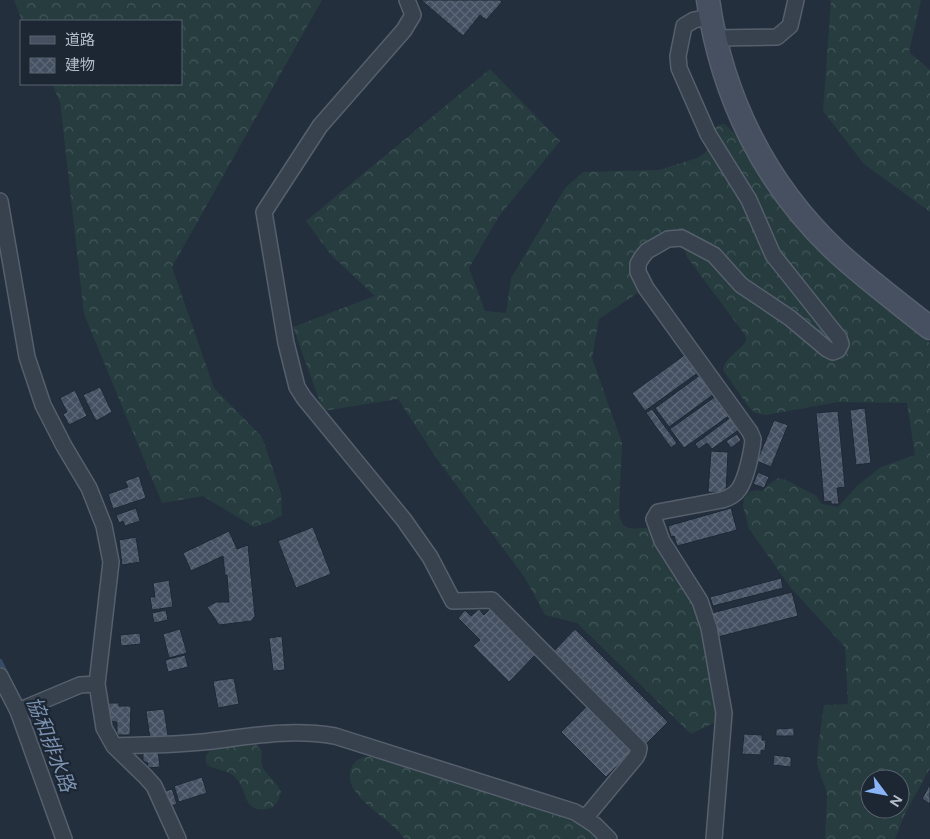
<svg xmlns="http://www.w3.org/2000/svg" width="930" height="839" font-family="Figtree,'Noto Sans JP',sans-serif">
  <defs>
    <pattern id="forest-crowns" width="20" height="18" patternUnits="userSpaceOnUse" patternTransform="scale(1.25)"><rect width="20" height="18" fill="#263c3f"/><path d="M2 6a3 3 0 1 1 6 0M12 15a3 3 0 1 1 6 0" fill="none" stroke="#435659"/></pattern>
    <pattern id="building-cross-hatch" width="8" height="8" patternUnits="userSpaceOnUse" patternTransform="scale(1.25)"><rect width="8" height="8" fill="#455162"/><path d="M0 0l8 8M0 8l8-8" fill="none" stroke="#5d6877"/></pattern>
  </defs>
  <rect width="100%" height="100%" fill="#242f3e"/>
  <path fill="url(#forest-crowns)" fill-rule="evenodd" d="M14,0H322L172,267L214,388L262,437L281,493L282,515L270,522L254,527L203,496L162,503L84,314L60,102L52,84H181V21H22Z
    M831,0H921L909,52L930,70V212L864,164L823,111Z
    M490,69L560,141L499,216L469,268L485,311L506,313L511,278L565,188L583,172L659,170L697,158L704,154L708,148L713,130L718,125L724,124C741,135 749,160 760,177C771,195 784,212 798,228C836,272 885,307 930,343V768L904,816L895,839H825L827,793L817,765L818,748L824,705L848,704L845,647L791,588L749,529L743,506L744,498L750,492L756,490L762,491L772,482L779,478L786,480L815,495L822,504L838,507L858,485L881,467L915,455L907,403L839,402L765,415L755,413L748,406L723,370C726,356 739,352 746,341L745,335L687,257L681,239L645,248L642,290L599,319L592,358L622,443L619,514C623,534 634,527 649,528L655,534L701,616L720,720L691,734L577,623L545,615L525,578L437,459L398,399L323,411L293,327L375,296L331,255L306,221ZM870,779H900V809H870Z
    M247,741L256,744L262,752C258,775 274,774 281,792C279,799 276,808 267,809C242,813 248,789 235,777C228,770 216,770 207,765L205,757C215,741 229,744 247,741Z
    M373,756L384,757L573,817L602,839H405C402,836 400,833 397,830C383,815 342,793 351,769C355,758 363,757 373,756Z"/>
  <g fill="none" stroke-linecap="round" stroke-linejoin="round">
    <path stroke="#394c67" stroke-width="4.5" d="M0,661L7,675"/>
  </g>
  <path fill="url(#building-cross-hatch)" stroke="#1f2835" d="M421,0H500L502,2L486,20L480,15L463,36Z
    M686,354L699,372L645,411L632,393Z
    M700,375L714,394L669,427L655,408Z
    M100,387L112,412L96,421L83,395Z
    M75,390L87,416L69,425L63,414L67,412L60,398Z
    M716,396L730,415L684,448L670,429Z
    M865,408L871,463L856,465L850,410Z
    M652,409L677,443L671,448L646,413Z
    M838,411L845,487L837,488L839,504H831V501L824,502L816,413Z
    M731,417L740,429L712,449L707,443L699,449L695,444Z
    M774,420L788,425L771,467L757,461Z
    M737,434L741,440L731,448L726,441Z
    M711,451L728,452L726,493L708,492Z
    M758,472L769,477L764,488L753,484Z
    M139,476L146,498L113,509L108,494L128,487L125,481Z
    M136,508L140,521L125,526L123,521L119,523L116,515Z
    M731,508L737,530L677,546L674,536L671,537L668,526Z
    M313,527L331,574L296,588L278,541Z
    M229,531L237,549L248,545L255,616L251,621L219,625L207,607L216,602H229L227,575H225L223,556L191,571L183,553Z
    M136,537L140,562L122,565L119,540Z
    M781,578L783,588L713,606L710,597Z
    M169,580L173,607L152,610L150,597H155L153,583Z
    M792,592L798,616L718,637L712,613Z
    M479,609L484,615L490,609L536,654L509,682L473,646L480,640L458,618L465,610L471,616Z
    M166,610L168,620L154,623L152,613Z
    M180,629L187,653L169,658L163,634Z
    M575,629L668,722L646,744L553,652Z
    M140,633L141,644L121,646L120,635Z
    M282,636L285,670L273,671L269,638Z
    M185,655L188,667L168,672L165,660Z
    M234,678L239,704L218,708L213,681Z
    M107,703H119V706H131L130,735H117V722L107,721Z
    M587,706L632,751L606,777L561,732Z
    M164,709L168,736L150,739L146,711Z
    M794,728V736H776V729Z
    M744,734L762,735V740H766L765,751L761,750V755L742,754Z
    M158,751L160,767L147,768L148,763L143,761V753Z
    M774,755L791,757V767L773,765Z
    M202,777L207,793L179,802L174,786Z
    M930,784V804L922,799Z
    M172,789L177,804L168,807L163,792Z"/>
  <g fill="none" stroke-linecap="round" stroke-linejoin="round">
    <defs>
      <path id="street" d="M407,0L413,15L404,30L320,126L264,212L286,343L297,387L304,398L404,520L430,557L453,601L492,600L639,748L638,753L636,757L586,817
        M710,17L694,20L684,26L678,56L679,68L708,134L749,200L773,255L839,338L841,344L838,350L833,352L827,349L790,318L741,285L714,255L682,238L668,239L647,251L642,257L638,264V272L646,288L750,432L753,439C752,452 746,479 739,489C735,495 729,498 722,500L658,512L654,519L662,541L700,601L709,628L724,713L714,839
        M714,38L777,37L790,26L796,0
        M0,201L27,357L43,405L64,446L89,488L104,526L111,562L97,684L104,728L114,746L146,777L154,786L178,839
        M0,676L18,711L64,839
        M18,711L80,685L97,684
        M114,746C143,745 173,745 202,742C248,737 287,728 335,736L575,812L595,825L609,839"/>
      <path id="secondary" d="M708,0C722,97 765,184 836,251C866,279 899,303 930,328"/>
    </defs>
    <use href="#street" stroke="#565f6c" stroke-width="18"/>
    <use href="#secondary" stroke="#565f6c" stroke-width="25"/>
    <use href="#street" stroke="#38414e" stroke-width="15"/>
    <use href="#secondary" stroke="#465061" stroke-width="22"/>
  </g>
  <g text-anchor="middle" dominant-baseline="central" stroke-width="4.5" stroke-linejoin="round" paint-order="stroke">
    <g font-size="20" font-style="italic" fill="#7c92b1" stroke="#1d2633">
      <text transform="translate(51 744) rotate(69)">協和排水路</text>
    </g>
  </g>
  <rect x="20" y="20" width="162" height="65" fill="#1d2633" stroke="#59626f"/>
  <rect x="30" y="36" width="25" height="8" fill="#465061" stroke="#59626f"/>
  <text x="65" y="45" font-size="15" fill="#b4bcc9">道路</text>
  <rect x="30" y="58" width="25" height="15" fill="url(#building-cross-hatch)" stroke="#59626f"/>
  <text x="65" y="70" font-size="15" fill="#b4bcc9">建物</text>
  <g transform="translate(885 794) rotate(122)"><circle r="24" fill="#1d2633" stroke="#59626f"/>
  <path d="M0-4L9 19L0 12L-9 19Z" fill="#8ab4f8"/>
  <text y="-8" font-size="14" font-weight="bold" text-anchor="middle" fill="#b4bcc9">N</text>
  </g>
</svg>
